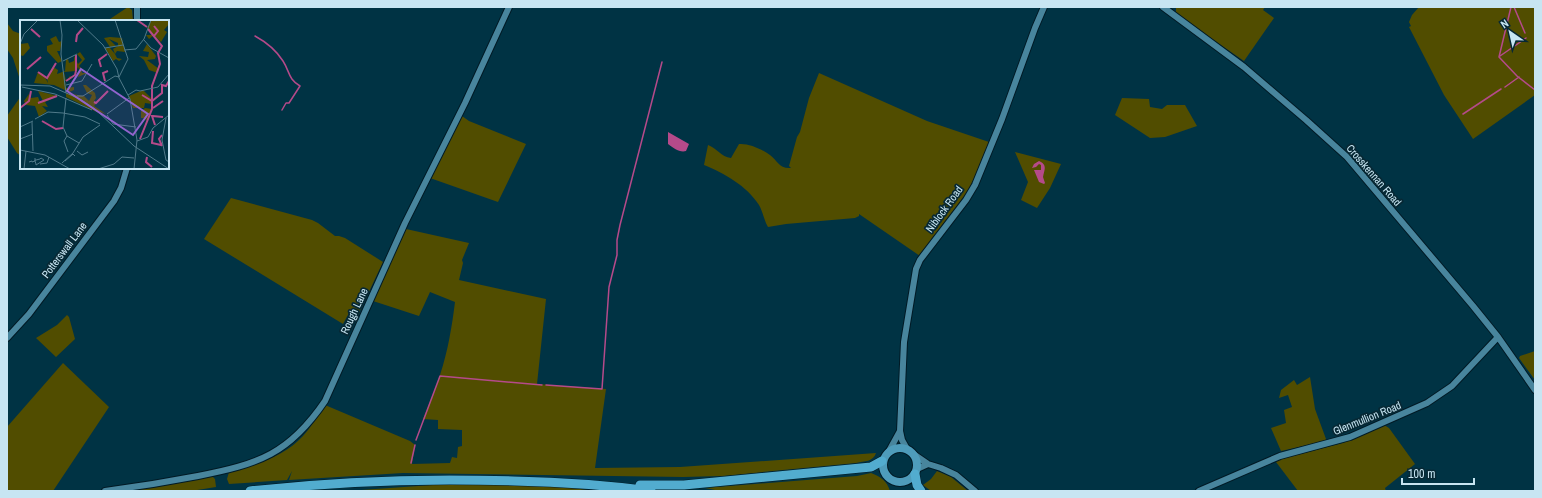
<svg xmlns="http://www.w3.org/2000/svg" width="1542" height="498" font-family="'Archivo Narrow',sans-serif">
  <rect width="100%" height="100%" fill="#034"/>
  <path fill="#514d00" d="M128,7L132,10L133,21H102L110,19Z
    M1176,7H1265L1263,10L1274,18L1244,61L1176,14Z
    M1419,7H1535V95L1473,139L1444,95L1409,27L1411,26L1409,22L1412,15Z
    M7,23L13,31L21,34V83L13,58L7,49Z
    M819,73L927,121L989,142L984,158L967,193L920,256L859,214V216L855,218L786,224L768,227C764,220 763,212 759,205C747,186 724,173 704,165L708,145C717,148 721,157 731,158L739,144C748,143 762,149 770,155C777,160 779,169 791,168L789,166L797,137L800,132L809,98Z
    M21,96V156L17,153L7,137V116Z
    M1122,98L1149,99L1150,107L1162,109L1167,105H1185L1197,126L1165,137L1150,138L1115,115Z
    M462,116L469,121L526,144L498,202L430,178Z
    M1015,152L1061,164L1050,188L1037,208L1021,200L1028,182Z
    M231,198L312,220L318,223L335,236H339L345,238L383,262L357,317L349,313L343,324L204,239Z
    M406,229L469,243L462,260L463,263L459,280L546,299L537,384L606,389L595,468L680,467L876,453C873,462 865,461 856,463L722,476L683,477L403,473L289,480L292,471L287,480L229,484L227,479L229,472C255,465 284,457 303,436C311,427 318,416 325,405L410,441L415,445L412,464L450,463L452,457L457,458L458,447L462,446V430L438,429V420L423,419C429,404 435,390 440,375C448,351 452,326 455,302L430,292L419,316L373,301Z
    M67,315L69,317L75,339L56,357L36,338L57,325Z
    M1535,351V380L1519,358L1520,356Z
    M63,363L109,407L53,491H7V427Z
    M1310,377L1315,409L1326,439L1325,441L1281,451L1271,428L1286,423L1284,410L1292,407L1288,395L1279,398L1281,390L1294,380L1297,385Z
    M1384,425L1389,428L1415,464L1385,488L1386,491H1298L1276,462L1277,460L1343,443Z
    M937,471L951,477L968,491H931L923,485L931,479Z
    M871,473C881,477 887,481 890,491H720L705,488L857,476Z
    M212,476L215,479L216,487L191,491H116Z
    M461,483L562,487L597,491H347Z"/>
  <path fill="#b54a8a" d="M668,132L689,144L686,151C680,153 673,148 668,144Z
    M1039,161C1048,165 1044,170 1043,177L1045,183L1044,184L1039,182L1034,170H1041V165L1039,164L1036,167L1032,168L1034,164Z"/>
  <g fill="none" stroke-linecap="round" stroke-linejoin="round">
    <path stroke="#b54a8a" stroke-width="1.5" d="M1514,7L1525,33
      M255,36C266,42 276,50 283,61C290,72 288,79 300,86L289,103H286L282,110
      M1500,56L1526,38
      M1499,57L1511,7
      M1499,57L1517,76L1535,90
      M1505,87L1519,77
      M1463,114L1501,89
      M546,385L602,389L609,287L617,255V240L620,225L662,62
      M416,440L440,376L542,385
      M411,463L415,445"/>
    <defs>
      <path id="minor" d="M137,7V21
        M1163,7L1244,67L1306,120L1347,157L1473,306L1498,337L1535,390
        M7,338L29,314L114,201L121,188L127,168
        M907,449L902,440L900,431L904,342L916,269L920,260L966,200L975,185L1002,119L1035,28L1044,7
        M889,451L900,431
        M912,453L928,464L941,468L956,475L975,491
        M917,469L928,464
        M105,491C136,487 167,482 198,476C259,464 289,454 325,401L405,223L465,103L509,7
        M1199,491L1280,456L1350,437L1427,403L1452,386L1498,337"/>
      <path id="major" d="M883 465a17 17 0 1 1 34 0a17 17 0 1 1-34 0Z"/>
      <path id="highway" d="M915,474L917,485L921,491
        M640,485H684L871,467L882,461
        M250,491C338,481 426,478 514,481C560,482 606,485 651,491"/>
    </defs>
    <use href="#minor" stroke="#001a25" stroke-width="8"/>
    <use href="#major" stroke="#001a25" stroke-width="10"/>
    <use href="#highway" stroke="#001a25" stroke-width="10"/>
    <use href="#minor" stroke="#48859d" stroke-width="6"/>
    <use href="#major" stroke="#4e9cbb" stroke-width="8"/>
    <use href="#highway" stroke="#52accf" stroke-width="9"/>
  </g>
  <g text-anchor="middle" dominant-baseline="central" stroke-width="3.5" stroke-linejoin="round" paint-order="stroke">
    <g font-size="11" fill="#c7e5f2" stroke="#072834">
      <text transform="translate(1374 175) rotate(49)">Crosskennan Road</text>
      <text transform="translate(944 209) rotate(-54)">Niblock Road</text>
      <text transform="translate(64 250) rotate(-53)">Potterswall Lane</text>
      <text transform="translate(354 311) rotate(-65)">Rough Lane</text>
      <text transform="translate(1367 418) rotate(-22)">Glenmullion Road</text>
    </g>
  </g>
  <g transform="translate(20 20)">
    <rect width="149" height="149" fill="#034"/>
    <path d="M131,0H149V4L144,10L147,12L141,22L134,15L129,19L126,15H133L127,8ZM36,16L39,22L42,21L40,31H37L42,41L38,43L27,31V26L33,24L30,19ZM90,17L102,18L105,32L97,31L95,34L97,38L102,39L99,41L96,39L93,41L85,28H90L95,34L93,29L98,26V23L89,19L96,26L90,27L84,18ZM8,23L10,28L3,36L0,35V24ZM127,24L136,36L135,39L127,40L139,49L138,53L129,50L124,40L119,36L128,37L129,32L123,31ZM60,32L65,39L59,46L61,48L62,53H67L58,57L60,51L58,47L56,51L44,52L46,61L50,56L52,57L45,61L46,68L54,67V70L49,72L34,65L14,63L18,52L23,54L28,63L27,58L33,47L38,50L37,54L45,51L46,40L48,39L49,43L54,41V36L58,44L62,40L57,34ZM63,65H66L75,73L76,78L74,81L76,84L74,86L86,94L81,92L85,96L46,77V73L64,76L69,81L72,75L67,73ZM123,70L131,78L132,84L125,83L124,88H113L109,76ZM18,71L38,76L25,82L28,87L22,86L27,91L19,97L15,86L6,85L4,81L9,74L11,78L18,77L20,82L23,81ZM125,88L132,89L126,101L125,98H121V91Z" fill="#514d00"/>
    <path fill="none" stroke="#b54a8a" stroke-width="2" d="M117,0L127,7M134,6L138,11L134,16M11,9L20,17M56,22L57,15L63,8M56,35V51M81,47L79,40L87,34M7,49L21,37M18,52L27,58L36,43M46,61L55,55L56,51M85,61L83,53L88,51M122,75L132,81L142,73V65L146,66L149,61M74,82L76,83L88,71M18,83L37,76M0,88L9,81L11,71M133,88L143,81M22,101L36,109L43,108M135,105L132,96L143,97M133,111L132,123L141,125M142,115L139,119L142,126M120,119L132,89V66L140,44L138,33L142,26L128,9M127,137L126,142L132,147"/>
    <path fill="none" stroke="#507a8a" stroke-width="1" d="M40,0L42,15L41,34L46,73M57,0L83,25L97,49L99,58L110,79L117,120L114,149M95,0L108,39L99,57M124,20L131,28L149,38M0,24L4,14L18,0M85,28L103,25M104,30L116,29L124,19L131,0M43,41L57,34M0,65L30,66L60,79L75,89L114,126L149,149M46,65L62,61L72,44M2,67L35,74L72,90M108,75L116,70L120,71L138,67L149,54M57,76H63L95,56L99,57M46,78L43,107L47,116L59,123M87,94L109,78M87,95L93,104L116,107M146,98L142,120L146,140L149,142M15,99L28,92L43,93L65,97L80,104M12,102L13,131M0,107L13,101M47,116L44,121L48,132M0,119L13,114M117,121L128,117L133,108L149,95M0,130L25,135L50,149M57,131L62,135L68,132M45,141L53,134L55,136M9,142L12,141V142L15,141V140H16L20,139L21,138L24,140L16,145V144L15,141V138M42,143L53,133L63,117L80,105M20,144L27,143L29,137M4,149L6,131M78,149L94,144L102,137L114,138"/>
    <path fill="#9264ce" fill-opacity="0.15" stroke="#9264ce" stroke-width="2" d="M61,49L128,94L113,115L47,71Z"/>
    <rect width="149" height="149" fill="none" stroke="#c7e5f2" stroke-width="2"/>
  </g>
  <rect width="1542" height="498" fill="none" stroke="#c7e5f2" stroke-width="16"/>
  <g transform="translate(1510 32) rotate(326)" stroke="#072834" stroke-width="3" paint-order="stroke">
  <path d="M0-3L7 15L0 10L-7 15Z" fill="#c7e5f2"/>
  <text y="-6" font-size="11" font-weight="bold" text-anchor="middle" fill="#c7e5f2">N</text>
  </g>
  <path d="M1402 478v6h72v-6" fill="none" stroke="#c7e5f2" stroke-width="2"/>
  <text x="1408" y="478" font-size="12" fill="#c7e5f2" stroke="#072834" stroke-width="3" paint-order="stroke">100 m</text>
</svg>
